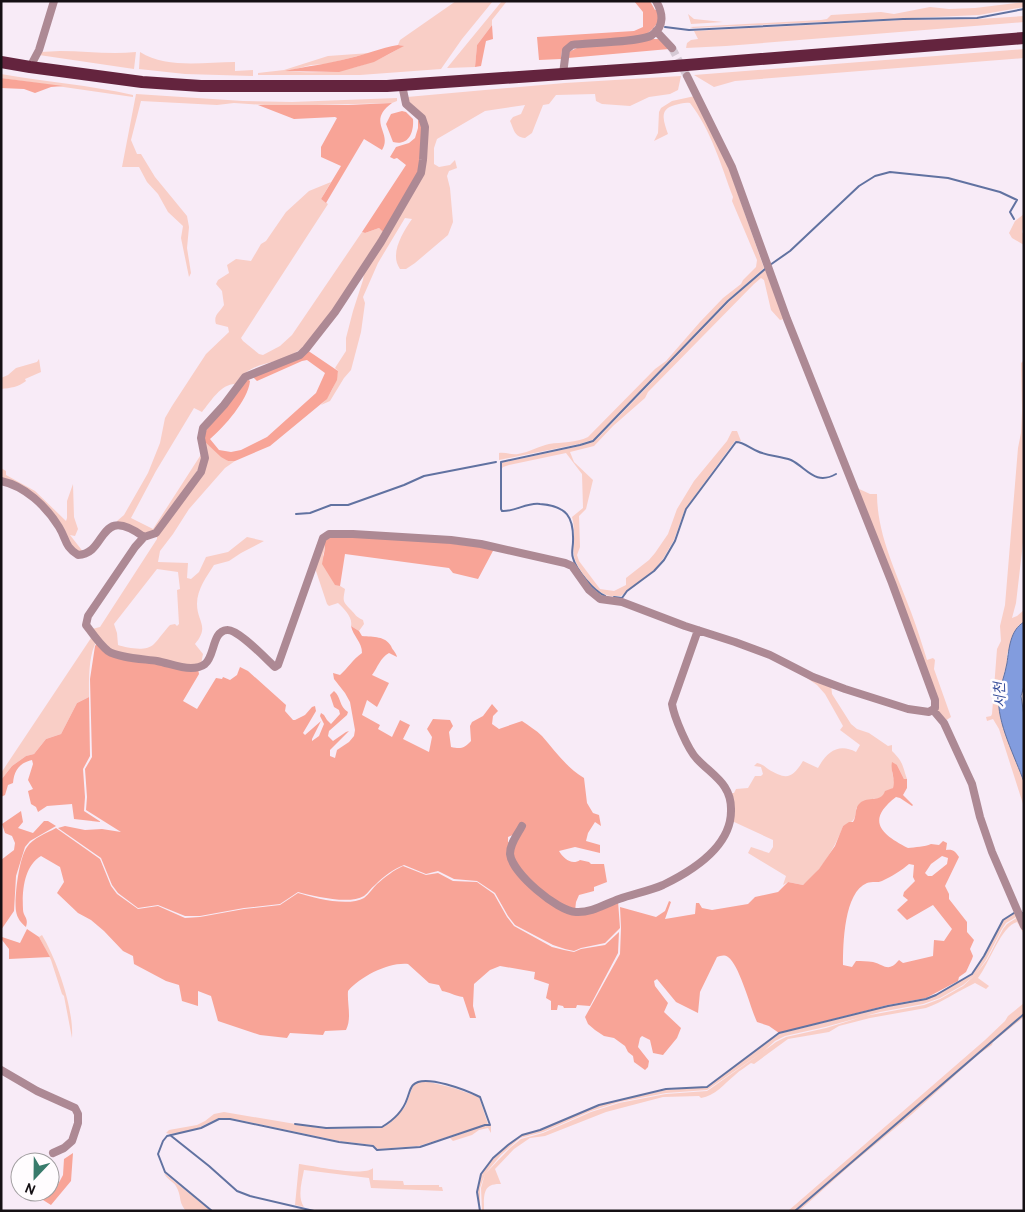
<svg xmlns="http://www.w3.org/2000/svg" width="1025" height="1212" font-family="Overpass,'Noto Sans KR',sans-serif">
  <rect width="100%" height="100%" fill="#f8ebf7"/>
  <path fill="#f9cec6" fill-rule="evenodd" d="M456,1H493L462,39L441,69L360,75H258V73L284,70L328,56L370,53L326,64L311,65L288,71C329,75 364,70 400,48L403,46L398,45L400,40Z
    M502,1H507L492,20V25L477,45L475,67L447,68Z
    M1024,2V7L979,15L693,28L690,27L821,20L827,19L831,15L881,12L894,14L930,7L949,9L975,8Z
    M688,14L694,19L723,22L691,24Z
    M1024,16V22L726,46L686,48L687,43L691,40L698,39L694,31L903,20L978,19Z
    M1024,49V58L735,81L714,87L694,75Z
    M60,51C85,51 111,55 136,52L134,69L39,55L41,52Z
    M140,52C167,69 204,62 235,62V71L253,70V76L185,74L139,69Z
    M1,74C45,82 90,85 133,95V97L1,78Z
    M681,76L678,90L670,94L649,97L630,106L602,104L596,101L595,94L556,95L549,104L543,105L532,133L525,138C514,137 514,129 510,121L513,117L521,114L525,105L485,111L437,139L434,148V164L439,167L450,165L455,160L457,168L449,171L447,176L450,188L453,222L448,235L415,263L406,269H400C389,254 403,232 412,219L405,218L378,263L363,297L365,303L361,332L351,370L344,378L330,401L321,405C330,396 336,384 338,371L335,368L346,351V338L353,311L363,280L364,273L426,160L428,125L425,117L408,101L407,97L565,83Z
    M136,94L243,101L292,102L397,98V101L392,103L279,106L234,103L217,105L141,101L131,140L137,154H141L155,177L187,216L189,227L187,248L191,273L189,277L181,238L183,226L168,212L158,194L147,182L139,167H122Z
    M695,96L728,166L764,268L728,300L597,437L592,440L579,444L499,460V453C505,452 511,455 518,454C530,452 539,446 549,444C562,442 576,443 588,437L655,369L666,361L700,322L723,298L741,284L743,280L756,267L757,260L732,201L733,197C721,165 711,130 690,103C685,102 680,104 675,105C658,109 664,122 668,134L654,141L658,133L659,112L661,108L672,101Z
    M331,182L321,199L328,204L243,335L241,338L243,341L259,354L263,355L280,346L292,335L362,232L365,233L379,228L384,233C365,262 346,291 326,319C318,330 309,344 298,351C275,367 254,358 235,384C221,384 211,401 202,412L194,408L156,471L131,518L153,529L202,453L201,465L160,526L146,535L119,523L117,521L124,515L148,473L160,443L165,418L172,406L206,354L229,332L228,327L216,324C213,315 220,312 224,305L222,291L216,284L218,280L229,273L227,265L236,259L251,261L261,244L266,241L286,212L309,191Z
    M1024,214V225L1022,232L1024,235V245L1012,238L1009,233L1015,221Z
    M765,269L784,319L780,320L771,310L764,280L761,278L754,284L648,392L645,398L613,426L594,446L570,452L574,462L593,480L586,509L579,516L580,547L577,555L579,561L600,589L614,591L626,585V578L649,560L655,553L668,534L677,509L694,481L727,441L732,431H737L741,441H735L685,509L674,540L663,559L654,570L621,596C614,596 608,597 602,593C593,589 575,566 574,556C572,543 576,530 572,517L583,508L582,474L566,453L509,465L503,467L501,470V463L580,446L593,441L598,438L729,302Z
    M39,359L41,372L25,379L26,381C18,387 11,388 1,389V378L8,375L16,368L37,362Z
    M1024,360V534L1016,603L1012,618L1017,616L1024,610V622L1018,626L1007,654V664L1003,677L1000,718L1024,782V807L999,729L993,719L987,721L986,717L991,716L992,714L997,649L1001,641L1000,626L1005,605L1018,448L1021,433L1022,411L1021,363Z
    M204,441L228,461H235L225,468L189,509L173,534L160,551L158,562L188,563L187,578L191,579L199,572L206,557L228,552L247,537L264,541L241,553L229,561L214,565C207,576 197,589 197,604C197,622 210,626 195,644L203,654L201,664L193,667L112,651L92,629L100,627L157,539V534L202,476ZM157,569L178,572L180,589L177,590L179,624L177,626L175,624L170,625C165,630 159,639 154,644C146,652 128,648 118,645L117,633L114,624Z
    M1,468L6,471V475L35,491L66,521L67,518V501L73,484L74,517L78,529L75,536L70,535L84,553L75,551L40,500L1,478Z
    M855,487L870,494H877C877,535 897,574 911,612C917,628 922,644 927,660L933,658L935,660L934,669L951,717L945,721L938,711Z
    M324,541L325,548L323,555L337,584L345,589C343,601 342,601 351,610C356,615 355,616 363,620L364,624L359,631L351,626C353,617 344,609 338,603L329,606L327,604L315,568Z
    M89,632L97,641C88,654 89,682 89,697L77,703L61,734L46,739L34,754L26,756L12,766L1,780V773L91,638Z
    M801,674L831,684L832,694L851,724L857,729L869,733L888,746L892,745V751C904,763 902,765 907,779H904L897,765L892,772L895,784L893,788L880,798L873,799L856,808C856,820 853,822 843,826C836,846 820,873 803,885L788,882L783,885L786,876L748,853L751,847L769,853L773,847V840L732,821L731,793H734L736,789L748,788L755,776H761L763,774L761,767L754,766L757,763C762,764 764,766 768,769C786,780 792,779 803,761L818,768C826,753 838,742 856,752L860,745L840,730L843,726L825,694L817,685Z
    M1014,913H1017L1018,916L1006,923L1002,929L986,960L976,974L963,985L940,998L923,1004L880,1012L825,1027L785,1036L775,1041L764,1051L707,1090L666,1093L619,1102L591,1111L543,1132L520,1138L501,1155L485,1174L480,1188V1211L477,1192L481,1174L493,1159L508,1145L522,1135L540,1130L591,1108L607,1103L666,1090L707,1087L779,1034L889,1006L927,999L936,995L973,974L985,956L999,927L1003,920Z
    M1018,917L1024,928V934L1017,922C1001,926 989,964 978,978L989,986L986,989L975,983C958,991 943,1002 926,1008L870,1018L839,1026L829,1032L788,1039L754,1064L751,1063C746,1067 740,1070 735,1075C724,1084 715,1096 701,1098L699,1096L663,1097L606,1112L545,1136L530,1138L514,1149L495,1169L501,1184C482,1183 484,1196 484,1211H482L481,1188L485,1174L511,1147L521,1139L543,1133L591,1112L619,1103L666,1094L707,1091L764,1051L776,1042L786,1037L826,1028L865,1016L924,1005L940,999L963,986L976,974L987,960L1003,929L1007,924Z
    M42,935C57,960 74,1009 72,1038L64,996L62,994L51,960L39,937Z
    M1024,1003V1013L794,1211H788L985,1040L1005,1021L1008,1016Z
    M1024,1015V1017L993,1042L992,1045L979,1054L911,1115L853,1163L799,1211H796Z
    M425,1081L454,1088L479,1097L488,1124L419,1146L378,1149L373,1145L339,1141L230,1118H219L200,1127L189,1131L170,1134L166,1133L169,1130L197,1125L205,1121L214,1114L224,1112L325,1129L382,1128L390,1123L405,1107L413,1086L417,1083Z
    M485,1125H491V1133L488,1128L479,1130L472,1135L453,1141L450,1138Z
    M299,1164C314,1166 364,1177 373,1168V1180L403,1181L404,1185H439V1187H442L443,1191L371,1188L369,1178L304,1170C302,1181 297,1197 304,1207L295,1205Z
    M164,1173L211,1211H186C178,1201 182,1198 177,1188C175,1182 167,1180 164,1173Z"/>
  <path fill="#f8a497" fill-rule="evenodd" d="M634,1H650L655,10L658,9L661,17C656,25 653,30 645,35L562,50L561,59L539,60L537,37L634,31L643,27V12Z
    M492,25L493,39L486,41L481,66L475,67L477,45Z
    M653,39H659L669,49L568,58L569,52C588,40 630,41 653,39Z
    M398,45L404,46L374,62L339,72L285,71C307,66 328,64 350,58C367,54 380,48 398,45Z
    M1,78L63,86L51,87L35,93L24,89L1,88Z
    M392,103C366,122 393,132 382,150L364,139L326,203L321,199L341,166L321,157V147L337,118L335,117L294,119L258,105H348Z
    M402,111L406,112L413,119C414,132 409,146 393,142L386,124L391,114Z
    M418,117L423,126L419,174L384,233L379,228L365,233L362,232L406,165L397,158L394,159L390,157L396,147L409,143L415,138L418,128Z
    M307,350L338,371L337,380L327,399L270,446L235,461H228L221,457L204,441L205,432L246,378L250,381C248,400 224,427 210,439L219,450L231,452L241,450L267,437L316,393L325,373L307,360L302,361L257,381L251,375Z
    M328,537L409,538L494,549L478,579L453,573L449,568L345,554L340,586L335,585L322,564L325,548L324,541Z
    M351,626L359,631L362,636C374,637 385,636 391,646C393,651 396,652 397,657L389,653C380,658 378,667 372,675L389,683L377,707L367,700L362,715L380,725L378,729L392,737L400,720L410,725L403,739L429,752L432,737L427,729L433,719L450,720L453,726L449,732L451,747C460,749 464,749 471,741L470,726L472,722L483,716L492,704L498,711L493,716L492,724L499,729L522,721C529,726 536,730 542,736C555,751 567,768 584,778L587,803L593,813L599,815L601,826L595,822L588,833L586,841L600,845V853L575,847L559,851C563,858 572,866 580,860L589,862L591,864H604L607,882L594,887V891L579,895L576,902L575,911C572,910 568,909 564,908C548,902 511,869 512,851C512,842 520,835 523,826H520L515,834L508,837V842L511,843L509,856C511,862 516,867 520,872C534,889 552,913 577,914C591,914 605,907 618,901L620,928L605,943L581,948L574,951L565,949L553,945L515,925L508,916L495,893L477,881L454,879L438,871L426,874L404,865C393,869 383,877 375,885C371,888 368,893 364,896C349,905 314,896 298,892L280,904L244,908L200,916H185L158,905L138,908L118,893L112,885L101,858L58,828L65,826L85,830L102,829L121,832L86,810L87,797L85,769L92,757L90,679L95,646L98,642L107,653L113,656L188,670L198,669L199,674L183,701L197,709L216,678L222,679L223,677L230,680L237,675L240,667L248,671L286,705L285,711L293,720H295L305,715L312,707L315,706L316,711L303,733L305,735L321,721L312,739V741L319,736L324,724L320,716L321,713L324,715L327,720L331,724L340,714L339,710L334,707L330,695L334,691C341,696 339,707 348,712L347,715L329,731L328,736L333,741L346,732L349,731L330,750V756L335,758L337,750L349,742L354,736L355,730L350,702L345,693L334,679L333,673L340,675C348,668 353,659 362,653C362,642 353,636 351,626Z
    M89,697L90,756L83,769L85,797L84,811L101,822L74,819L72,804L47,806L38,812L36,807L31,804L28,791L33,789L28,780L33,764L32,760C19,763 14,771 13,783L8,785L5,795L1,797V780L12,766L26,756L34,754L46,739L61,734L77,703Z
    M892,762L897,765L904,779H907V788L903,795L913,805L912,806L900,798L896,797C866,820 880,834 908,848C915,847 925,847 931,844L939,845L943,841L947,843L946,850C953,849 955,851 959,857L945,886L949,894V899L967,922V932L974,940L970,949L973,956L972,959L966,972L959,977L958,981L926,998L888,1005L779,1033L769,1026L757,1022C750,1007 740,966 728,957C724,954 720,956 717,957L700,992L698,1013L676,1002L657,979L654,981L655,986L668,1003L664,1012L681,1028L677,1038L663,1055L653,1053L650,1040L642,1036L640,1038L638,1047L649,1061L648,1067L645,1070L634,1062L633,1056L628,1052L625,1046L614,1038L604,1036L595,1030L588,1024L585,1017L620,954L621,928L620,907L656,917L665,911L669,901L671,902L665,919L695,914L696,903H699L702,908L712,910L748,904L755,897L778,892L788,882L803,885L819,869L835,846L843,826L849,822H853C857,816 854,808 860,803C868,796 881,803 885,791L893,788C896,779 890,771 892,762ZM942,856L948,858L947,864L932,876H928L925,873L931,864ZM909,864L914,865L913,877L915,881L904,892L903,896L908,900L897,910L907,920L933,905L952,929L944,941L934,940L933,956L903,963L899,960C888,973 885,965 873,962C867,961 862,961 856,961L852,967L843,965C843,944 844,892 867,883C872,881 878,883 882,881C891,877 902,870 909,864Z
    M21,811L23,822L18,828L33,833L44,821H48L56,826L30,841L25,847L16,876L14,911L1,930V860L14,850L15,843L12,836L5,833L2,824Z
    M56,828L100,859L111,886L117,894L138,909L158,906L185,918L200,917L244,909L280,905L298,893C314,898 348,907 364,898C369,894 373,888 377,884C385,877 394,870 403,866L426,875L438,873L453,881L477,882L494,894L507,917L514,926L552,947L564,950L574,952L581,949L605,945L619,932L618,953L590,1006L577,1005L576,1008H564L563,1006L558,1005L557,1010H551V1001L546,998L549,984L534,979L535,972L500,966L490,970L474,984L473,1006L476,1018H470L463,997C455,996 449,992 442,991L439,985L429,983L408,964C389,962 361,976 348,991C347,1004 352,1018 346,1030L325,1031L323,1035L290,1033L287,1038L260,1035L218,1021L211,996L198,991V1006L182,1001L179,985L166,981L134,964L133,956L123,951L104,931L91,920L78,913L57,893L64,882L60,867L41,856C24,866 22,891 23,909C23,917 29,917 26,927C21,923 17,918 16,911C14,898 19,858 27,847C33,838 47,833 56,828Z
    M27,929L39,937L50,957L9,959V949L2,940V937L20,943Z
    M73,1153L71,1181L51,1205L43,1200L26,1198L22,1192H54L63,1175L64,1159Z"/>
  <path fill="#829cde" stroke="#6172a1" d="M1024,622V686L1021,696L1024,716V782C1016,759 996,721 999,697C1000,686 1005,675 1007,663C1009,649 1010,630 1024,622Z"/>
  <g fill="none" stroke-linecap="round" stroke-linejoin="round">
    <path stroke="#6172a1" stroke-width="2" d="M665,27L689,30L903,19L977,18L1024,9
      M770,265L790,251L859,186L875,176L890,172L948,178L1000,192L1017,200L1010,212L1014,219
      M296,514L310,513L331,505H348L404,485L424,476L496,462
      M605,596C594,591 576,570 573,558C571,553 573,547 573,542C574,517 567,506 540,504C527,502 515,512 502,511L501,509V462L580,445L593,441L597,437L728,301L765,269
      M614,597L622,598L627,591L654,571L664,560L675,541L686,509L736,442C743,442 750,448 757,451C767,456 780,456 791,460C807,468 815,486 836,474
      M1023,913H1024
      M170,1135L209,1166L237,1191L250,1196L314,1211
      M212,1211L165,1172L158,1154L163,1141L167,1136L201,1128L219,1119H230L339,1142L373,1146L377,1150L420,1147L485,1125H490L480,1097C468,1091 424,1073 413,1085C410,1088 409,1094 407,1099C403,1111 392,1121 382,1127L326,1128L295,1124
      M480,1211L477,1192L481,1174L493,1158L508,1145L522,1135L540,1130L599,1105L666,1089L707,1087L779,1033L888,1006L926,999L936,995L972,974L984,956L1003,920L1014,913
      M795,1211L1024,1014"/>
    <path stroke="#d6cad5" stroke-width="8" stroke-dasharray="8 4" stroke-linecap="butt" d="M672,48L687,76"/>
    <path stroke="#ad8994" stroke-width="8" d="M656,31L672,48
      M30,67L39,50L54,1
      M563,74L566,50L572,45C587,43 643,42 652,35C665,26 663,13 656,1
      M402,85L406,104L422,118L425,127L423,160L421,173L381,242L335,312L306,349L300,355L245,377L224,405L203,428L201,438L205,458L201,472L156,533L144,537L135,547L88,616L86,625C92,633 100,645 108,651C118,658 144,659 157,661C168,663 179,668 191,668C196,668 201,667 205,664C215,656 212,631 227,630C238,629 265,658 275,667L278,665L323,538L329,534H353L451,540L481,544L565,563L572,566L589,590L600,599L622,602L685,626L735,642L770,655L813,677L845,689L908,709L929,712L935,708V700L892,583L787,319L732,167L687,76
      M1,481C25,486 46,506 59,527C67,540 64,546 78,555C108,554 97,503 144,537
      M933,710L944,723L972,784L980,817L992,852L1024,926
      M522,826C518,834 510,843 510,854C512,873 557,911 576,912C591,913 605,904 619,899C633,894 649,891 663,885C692,871 731,847 731,811C732,784 713,776 697,759C688,750 674,717 672,704L698,630
      M1,1070L37,1091L75,1108L78,1114V1123L72,1141L64,1148L53,1153"/>
    <path stroke="#64243e" stroke-width="12" d="M1,62L30,67L142,82L201,86H387L650,68L1024,38"/>
  </g>
  <g text-anchor="middle" dominant-baseline="central" stroke-width="5" stroke-linejoin="round" paint-order="stroke">
    <g font-size="14" font-style="italic" fill="#304897" stroke="#fffcfe">
      <text transform="translate(1001 695) rotate(-92)">서천</text>
    </g>
  </g>
  <rect width="1025" height="1212" fill="none" stroke="#151014" stroke-width="5"/>
  <g transform="translate(35 1177) rotate(202)"><circle r="24" fill="#fffcfe" stroke="#a19ea0"/>
  <path d="M0-4L9 19L0 12L-9 19Z" fill="#397b6c"/>
  <text y="-8" font-size="14" font-weight="bold" text-anchor="middle" fill="#151014">N</text>
  </g>
</svg>
